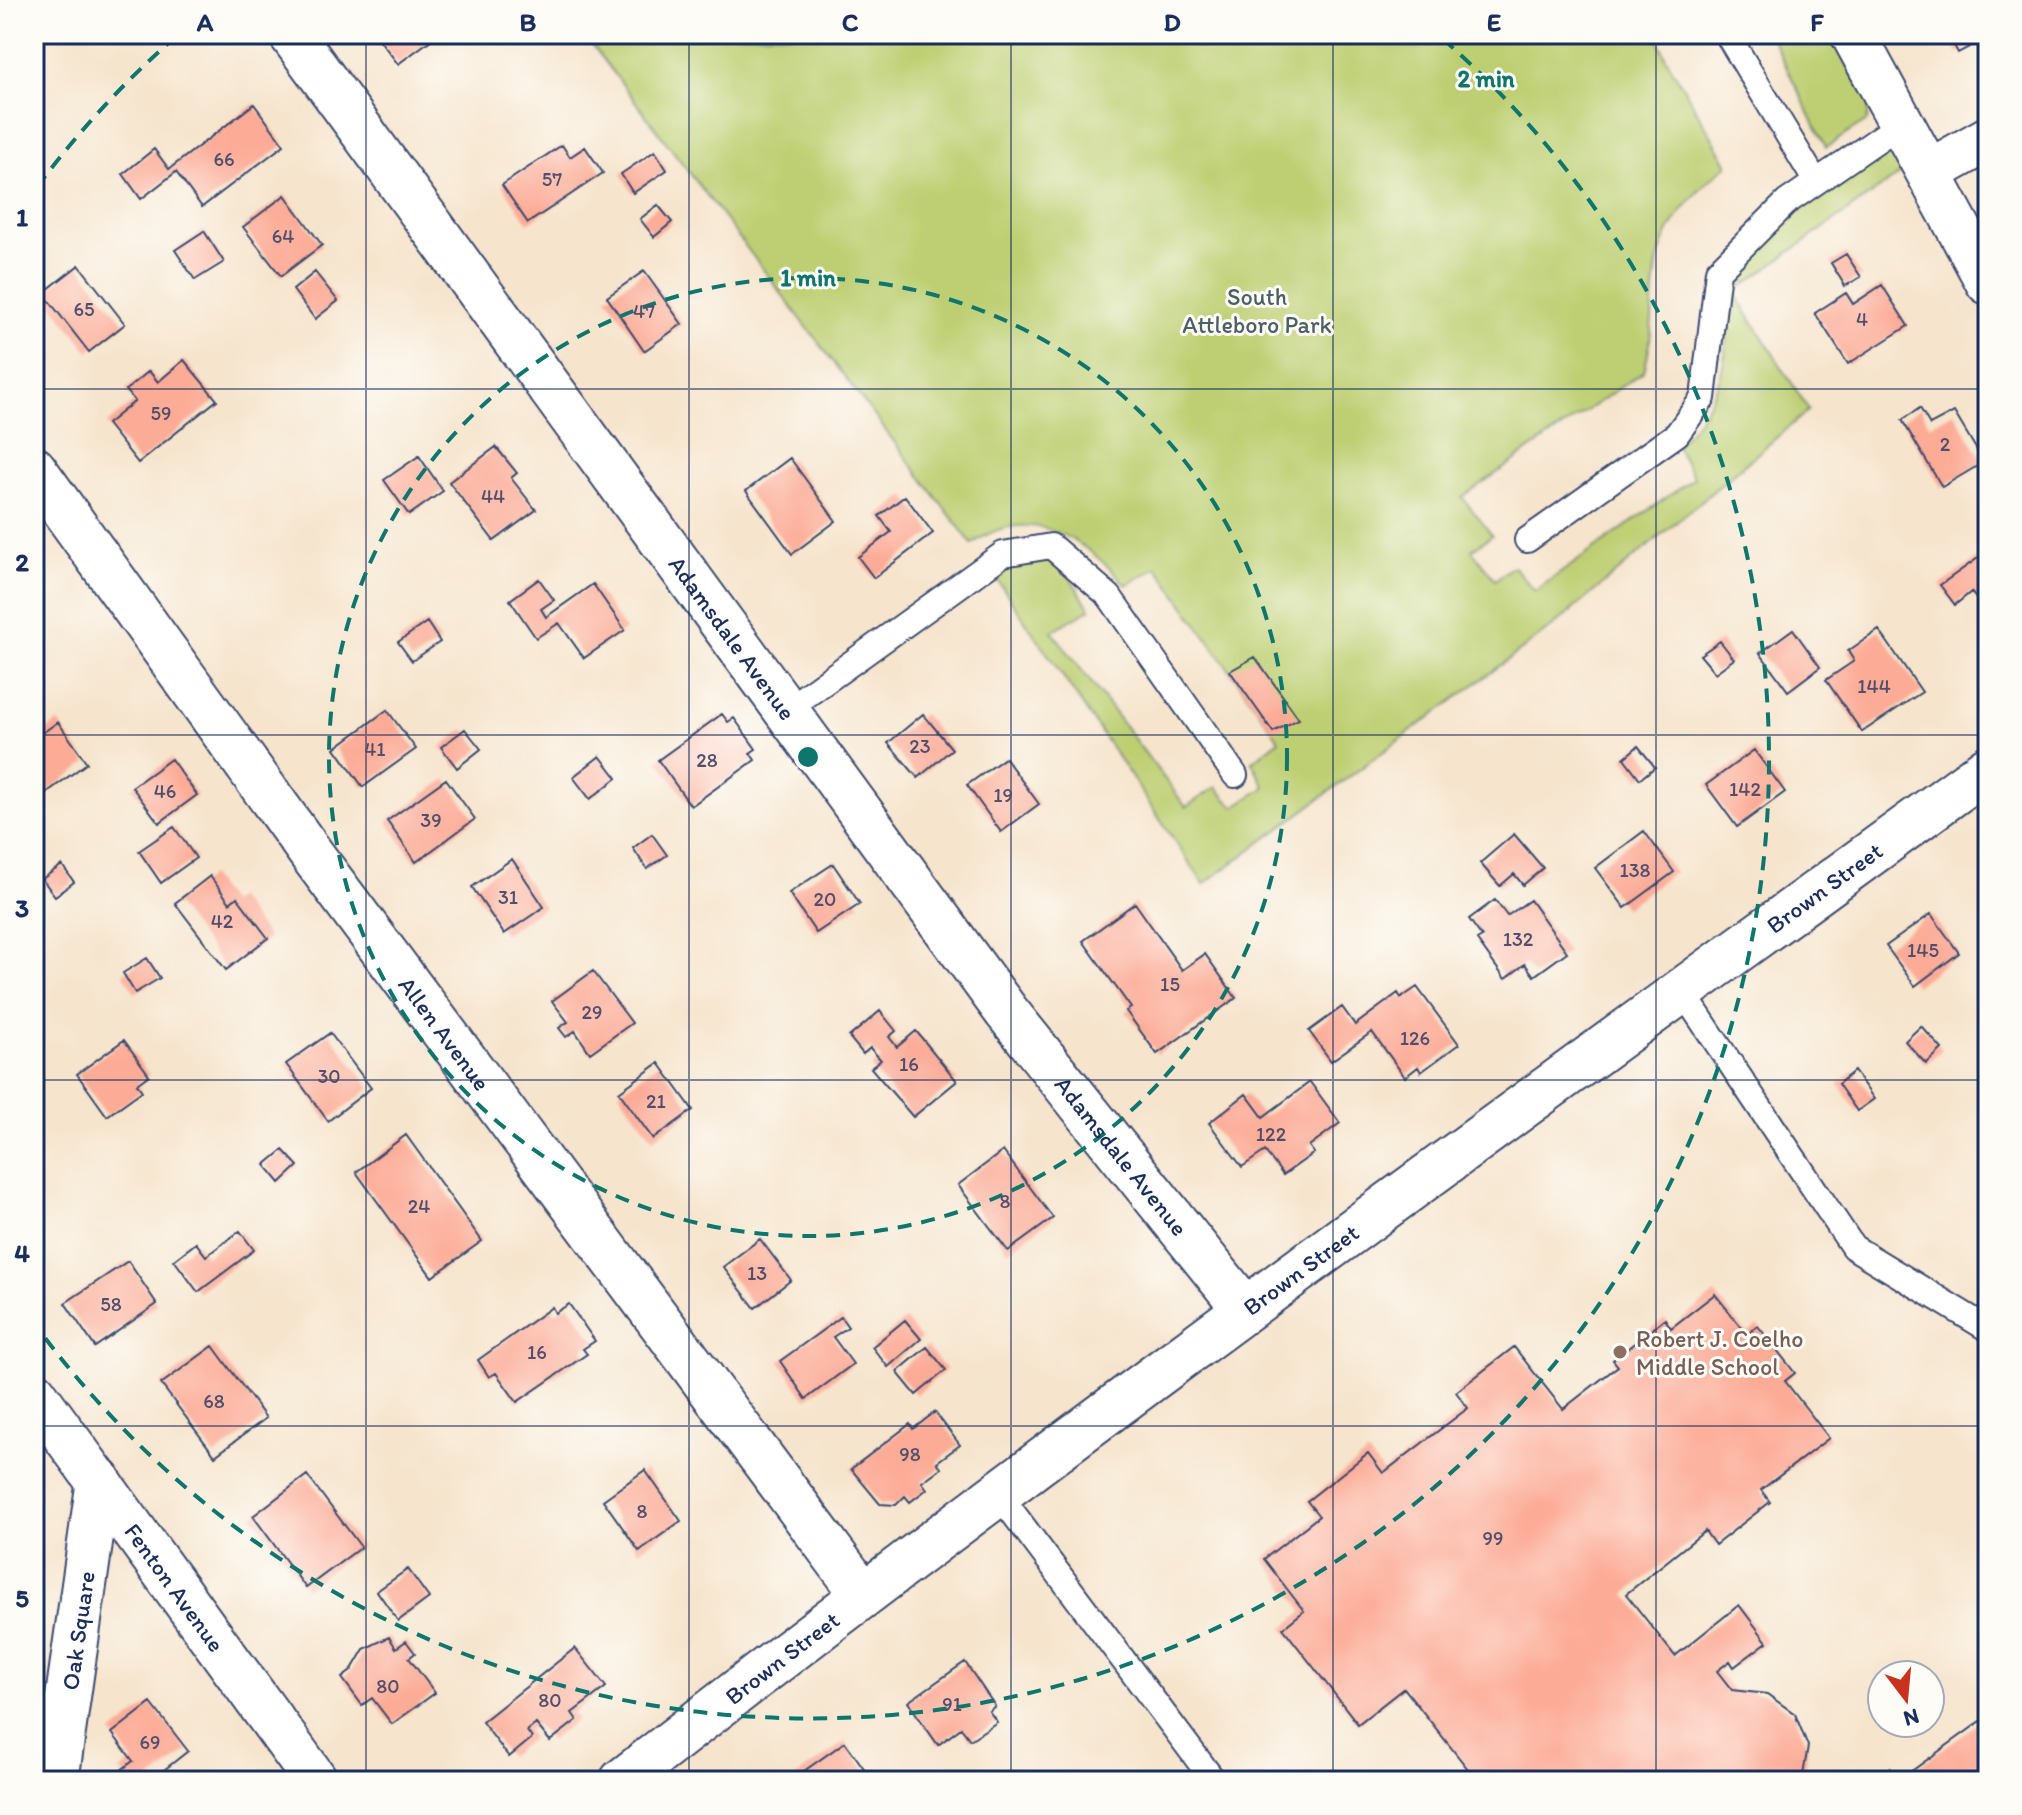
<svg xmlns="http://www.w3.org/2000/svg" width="2022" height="1815" font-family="Itim,sans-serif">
  <rect width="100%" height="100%" fill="#fdfcf7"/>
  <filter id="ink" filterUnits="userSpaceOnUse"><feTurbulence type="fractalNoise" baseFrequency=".0125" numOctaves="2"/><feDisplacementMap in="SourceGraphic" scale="16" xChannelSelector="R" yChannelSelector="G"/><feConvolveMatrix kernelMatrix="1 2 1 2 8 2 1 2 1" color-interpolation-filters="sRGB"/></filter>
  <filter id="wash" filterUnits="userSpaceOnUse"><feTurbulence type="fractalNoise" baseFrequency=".006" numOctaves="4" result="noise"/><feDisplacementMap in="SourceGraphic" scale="32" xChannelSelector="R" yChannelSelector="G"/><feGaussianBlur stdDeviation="1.8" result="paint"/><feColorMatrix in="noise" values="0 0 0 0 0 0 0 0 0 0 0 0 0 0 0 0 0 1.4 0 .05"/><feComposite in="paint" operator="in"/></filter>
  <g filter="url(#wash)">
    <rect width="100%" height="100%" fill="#f6e4cc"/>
    <path fill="#bdcf72" stroke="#6c7f68" stroke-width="2" d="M584,34H1656L1666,58L1728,165C1697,188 1664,226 1657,265C1651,301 1654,336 1644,371L1462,497L1492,535L1472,550L1495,580L1513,566L1535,591L1694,478L1676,446C1704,417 1723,387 1726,345C1727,321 1721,295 1732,273C1751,233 1857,174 1897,149L1908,168L1734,292L1809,410L1551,628L1204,884L994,575L1008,567L1047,560L1069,576L1090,609L1052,631L1186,807L1216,787L1234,807L1265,787L1252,762L1279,740L1157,567L1126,585C1086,541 1031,501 972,544Z
      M1770,34H1830L1870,103L1867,121L1826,147Z"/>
    <g id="blocks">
      <path fill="#fcab96" d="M375,34H439L398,64Z
        M1948,34H1988V37L1958,53Z
        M254,104L284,145L202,207L176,172L141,199L123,174L154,149L169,169Z
        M562,145L570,157L585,147L603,173L528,223L502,185Z
        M655,151L667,170L633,193L621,174Z
        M285,195L322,245L281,276L243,227Z
        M658,205L672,222L654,237L640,219Z
        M204,231L224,262L195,280L175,250Z
        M1846,254L1861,277L1845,286L1831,263Z
        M79,265L125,324L89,352L43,293Z
        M644,271L682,324L644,351L607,297Z
        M315,272L338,301L315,319L293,290Z
        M1882,285L1908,326L1848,364L1815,313L1846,293L1853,304Z
        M184,360L217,400L138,463L107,424L135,401L126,390L149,371L158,382Z
        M1920,408L1930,425L1954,412L1984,462L1942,487L1902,420Z
        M496,447L517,473L511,478L536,510L494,541L449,482Z
        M419,456L443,491L409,515L384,480Z
        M790,458L836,521L792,554L746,491Z
        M905,496L933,533L874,578L858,557L891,532L879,516Z
        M1981,556L1988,566V614L1971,592L1955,605L1940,585Z
        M539,579L554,600L541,609L546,617L593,584L625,630L584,658L559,623L536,638L510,600Z
        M427,622L440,642L412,661L398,642Z
        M1793,629L1820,667L1788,691L1760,653Z
        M1879,630L1922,692L1862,732L1826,680L1854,661L1848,651Z
        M1720,641L1734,659L1715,673L1700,655Z
        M1255,657L1299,719L1273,732L1230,671Z
        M387,710L416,749L363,787L335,748Z
        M722,714L728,722L734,718L756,749L750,753L755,760L691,806L658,760Z
        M923,714L952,749L918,778L888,743Z
        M58,722L87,763L46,793L34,776V739Z
        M465,729L481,749L457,768L441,747Z
        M1638,746L1655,767L1640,779L1624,758Z
        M1754,750L1785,792L1737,827L1706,785Z
        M600,756L617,778L590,799L573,777Z
        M1005,758L1039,804L1001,832L967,785Z
        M171,759L197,795L159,823L132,787Z
        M446,779L475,819L416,862L387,821Z
        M174,827L196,858L161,883L139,851Z
        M1644,831L1674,872L1625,908L1595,868Z
        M652,834L667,855L647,869L633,848Z
        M1514,834L1543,868L1523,885L1514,874L1500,886L1480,863Z
        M512,859L544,907L504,934L472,887Z
        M833,864L860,904L816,933L789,893Z
        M62,865L74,882L55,896L42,879Z
        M210,876L230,903L237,897L268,938L226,970L175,903Z
        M1495,900L1507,916L1530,900L1567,952L1534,976L1525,964L1505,979L1477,940L1482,937L1469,919Z
        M1135,903L1182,970L1205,954L1236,998L1157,1054L1126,1011L1131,1008L1083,941Z
        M1931,914L1959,953L1915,986L1886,946Z
        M147,958L160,978L135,993L123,973Z
        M593,971L632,1023L590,1053L575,1031L566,1037L559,1028L568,1022L552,1001Z
        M1417,987L1459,1044L1421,1072L1418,1067L1405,1077L1372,1032L1331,1061L1309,1031L1342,1007L1355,1025L1398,993L1401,998Z
        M880,1011L896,1031L889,1037L897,1047L916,1031L957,1081L913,1117L871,1068L881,1060L870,1048L863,1054L849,1037Z
        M1921,1026L1942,1049L1926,1064L1905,1041Z
        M330,1033L371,1088L328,1121L286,1064Z
        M124,1040L149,1075L137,1084L142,1091L107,1116L77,1074Z
        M659,1063L693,1110L653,1139L619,1092Z
        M1854,1071L1874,1099L1857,1111L1838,1084Z
        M1310,1082L1340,1123L1309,1146L1314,1153L1283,1175L1265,1151L1242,1167L1209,1123L1246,1094L1263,1117Z
        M406,1135L482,1241L432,1277L356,1172Z
        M283,1150L298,1166L280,1183L265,1165Z
        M1003,1151L1053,1218L1008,1251L958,1185Z
        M240,1231L254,1250L198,1292L174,1260L196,1243L206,1256Z
        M760,1239L791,1280L755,1308L723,1267Z
        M128,1261L157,1304L95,1347L65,1303Z
        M1715,1294L1747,1334L1758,1326L1795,1373L1785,1381L1829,1438L1761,1490L1770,1502L1715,1545L1705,1531L1626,1594L1675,1656L1739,1605L1767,1642L1734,1667L1730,1661L1717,1671L1732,1690L1767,1694L1795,1714L1808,1746L1802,1781H1471L1475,1778L1404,1688L1358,1724L1283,1628L1304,1611L1264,1559L1319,1516L1307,1501L1368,1453L1383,1473L1468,1408L1456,1392L1514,1347L1563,1409L1618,1366L1613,1360L1665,1319L1671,1328Z
        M569,1304L595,1341L583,1349L587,1354L517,1402L496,1373L489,1377L478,1360L552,1307L555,1313Z
        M841,1317L848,1327L833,1337L853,1364L806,1399L780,1361Z
        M905,1320L921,1339L888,1367L872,1347Z
        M213,1346L266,1418L215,1456L161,1384Z
        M927,1347L946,1370L916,1395L897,1372Z
        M935,1412L960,1445L937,1462L941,1468L922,1482L927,1489L910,1502L905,1496L896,1505L880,1504L851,1469L910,1424L913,1429Z
        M645,1470L681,1521L639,1551L603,1500Z
        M307,1475L361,1547L306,1588L253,1516Z
        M408,1569L429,1598L398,1621L377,1591Z
        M389,1637L396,1648L406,1641L415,1653L409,1658L435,1693L392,1724L372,1698L362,1705L342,1678L351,1671L364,1649Z
        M575,1648L606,1687L572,1713L577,1720L550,1741L536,1724L527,1731L532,1738L509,1757L482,1722Z
        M965,1662L995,1706L989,1711L997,1722L970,1740L961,1728L938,1745L908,1702Z
        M151,1703L188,1751L150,1781H128L120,1771L133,1761L112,1733Z
        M1988,1716V1781H1872L1890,1768L1899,1780Z
        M845,1742L873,1781H790Z"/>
    </g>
  </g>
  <g filter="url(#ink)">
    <use href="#blocks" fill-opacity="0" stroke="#3c4a6e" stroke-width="2"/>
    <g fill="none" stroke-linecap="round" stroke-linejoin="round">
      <defs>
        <path id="lane" d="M1727,34L1816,182
          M1527,540L1677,434L1703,398L1718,271L1787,202L1902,123
          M786,710L1003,554L1051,546L1109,596L1235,775
          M1682,991L1853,1247L1988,1329
          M998,1493L1214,1781"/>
        <g id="street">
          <path id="s1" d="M291,34L1006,1011L1245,1309"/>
          <path d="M1853,34L1988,282"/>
          <path d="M1929,172L1988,139"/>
          <path id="s2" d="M34,469L312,855L863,1594"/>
          <path id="s3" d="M34,1393L316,1781"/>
          <path id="s4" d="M56,1781L99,1480"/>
        </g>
        <g id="secondary">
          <path id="s5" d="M622,1781C1069,1432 1530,1102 1988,768"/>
        </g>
      </defs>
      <use href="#lane" stroke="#3c4a6e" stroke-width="28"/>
      <use href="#street" stroke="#3c4a6e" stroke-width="48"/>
      <use href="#secondary" stroke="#3c4a6e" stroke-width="48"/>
      <use href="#lane" stroke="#fff" stroke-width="24"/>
      <use href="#street" stroke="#fff" stroke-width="44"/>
      <use href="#secondary" stroke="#fff" stroke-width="44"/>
    </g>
  </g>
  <path fill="none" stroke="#1b2f5e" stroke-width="2" stroke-opacity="0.55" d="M366,34V1781M689,34V1781M1011,34V1781M1333,34V1781M1656,34V1781M34,389H1988M34,735H1988M34,1080H1988M34,1426H1988"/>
  <g fill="none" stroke="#0f766e" stroke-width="4" stroke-dasharray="14 10">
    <circle cx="808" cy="757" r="479"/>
    <path d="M37 187A959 959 0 0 1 173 39M1443 39A959 959 0 1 1 37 1327"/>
  </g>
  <circle fill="#8d6e63" stroke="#fdfcf7" stroke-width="3" cx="1620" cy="1352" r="8"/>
  <g text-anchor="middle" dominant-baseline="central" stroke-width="6" stroke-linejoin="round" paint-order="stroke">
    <g font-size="20" fill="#534e6c">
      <text x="224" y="159">66</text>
      <text x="552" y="179">57</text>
      <text x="283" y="236">64</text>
      <text x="84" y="309">65</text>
      <text x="644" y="311">47</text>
      <text x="1862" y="319">4</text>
      <text x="161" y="413">59</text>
      <text x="1945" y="444">2</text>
      <text x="493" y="496">44</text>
      <text x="1874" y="686">144</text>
      <text x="920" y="746">23</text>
      <text x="375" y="749">41</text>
      <text x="707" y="760">28</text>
      <text x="1745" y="789">142</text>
      <text x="165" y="791">46</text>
      <text x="1003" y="795">19</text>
      <text x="431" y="820">39</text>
      <text x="1635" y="870">138</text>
      <text x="508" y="897">31</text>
      <text x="825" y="899">20</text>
      <text x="222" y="921">42</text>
      <text x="1518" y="939">132</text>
      <text x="1923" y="950">145</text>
      <text x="1170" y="984">15</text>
      <text x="592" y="1012">29</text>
      <text x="1415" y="1038">126</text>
      <text x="909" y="1064">16</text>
      <text x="329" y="1076">30</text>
      <text x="656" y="1101">21</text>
      <text x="1271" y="1134">122</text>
      <text x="1005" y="1201">8</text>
      <text x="419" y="1206">24</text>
      <text x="757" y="1273">13</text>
      <text x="111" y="1304">58</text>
      <text x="537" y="1352">16</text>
      <text x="214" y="1401">68</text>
      <text x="910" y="1454">98</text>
      <text x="642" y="1511">8</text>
      <text x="1493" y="1538">99</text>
      <text x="388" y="1686">80</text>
      <text x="550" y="1700">80</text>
      <text x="952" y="1704">91</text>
      <text x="150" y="1742">69</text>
    </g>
    <g font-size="24" fill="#4c5f64" stroke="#fdfcf7">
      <text x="1257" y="296">South<tspan x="1257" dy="28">Attleboro Park</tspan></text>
    </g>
    <g font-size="24" fill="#1b2f5e" stroke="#fdfcf7">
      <text stroke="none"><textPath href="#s1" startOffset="748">Adamsdale Avenue</textPath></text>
      <text stroke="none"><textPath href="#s5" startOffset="1498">Brown Street</textPath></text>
      <text stroke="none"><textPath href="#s2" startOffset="698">Allen Avenue</textPath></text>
      <text stroke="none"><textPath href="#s1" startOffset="1396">Adamsdale Avenue</textPath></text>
      <text stroke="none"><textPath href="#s5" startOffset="850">Brown Street</textPath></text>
      <text stroke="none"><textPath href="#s3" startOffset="240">Fenton Avenue</textPath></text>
      <text stroke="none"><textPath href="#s4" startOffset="152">Oak Square</textPath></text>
      <text stroke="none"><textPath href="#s5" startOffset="202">Brown Street</textPath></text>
    </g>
    <g font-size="24" fill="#785e54" stroke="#fdfcf7" text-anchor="start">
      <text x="1636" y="1338">Robert J. Coelho<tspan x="1636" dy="28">Middle School</tspan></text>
    </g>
  </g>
  <circle cx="808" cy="757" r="12" fill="#0f766e" stroke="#fdfcf7" stroke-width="4"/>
  <g font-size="24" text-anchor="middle" font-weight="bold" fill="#0f766e" stroke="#fdfcf7" stroke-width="6" stroke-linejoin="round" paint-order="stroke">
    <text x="1486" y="87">2 min</text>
    <text x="808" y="286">1 min</text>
  </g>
  <rect width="2022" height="1815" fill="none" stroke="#fdfcf7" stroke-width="88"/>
  <g transform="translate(1906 1699) rotate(164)"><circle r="38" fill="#fdfcf7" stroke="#a3aaba" stroke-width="2"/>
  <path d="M0-6L14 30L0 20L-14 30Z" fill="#c8321e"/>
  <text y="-12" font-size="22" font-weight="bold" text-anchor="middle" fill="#1b2f5e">N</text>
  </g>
  <rect x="44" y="44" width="1934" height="1727" fill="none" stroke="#1b2f5e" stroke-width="3"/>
  <g font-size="26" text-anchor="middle" font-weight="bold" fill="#1b2f5e">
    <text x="205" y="31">A</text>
    <text x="528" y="31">B</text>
    <text x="850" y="31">C</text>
    <text x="1172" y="31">D</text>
    <text x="1494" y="31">E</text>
    <text x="1817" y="31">F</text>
    <text x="22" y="226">1</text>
    <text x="22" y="571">2</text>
    <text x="22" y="917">3</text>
    <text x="22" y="1262">4</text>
    <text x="22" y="1607">5</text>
  </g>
</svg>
